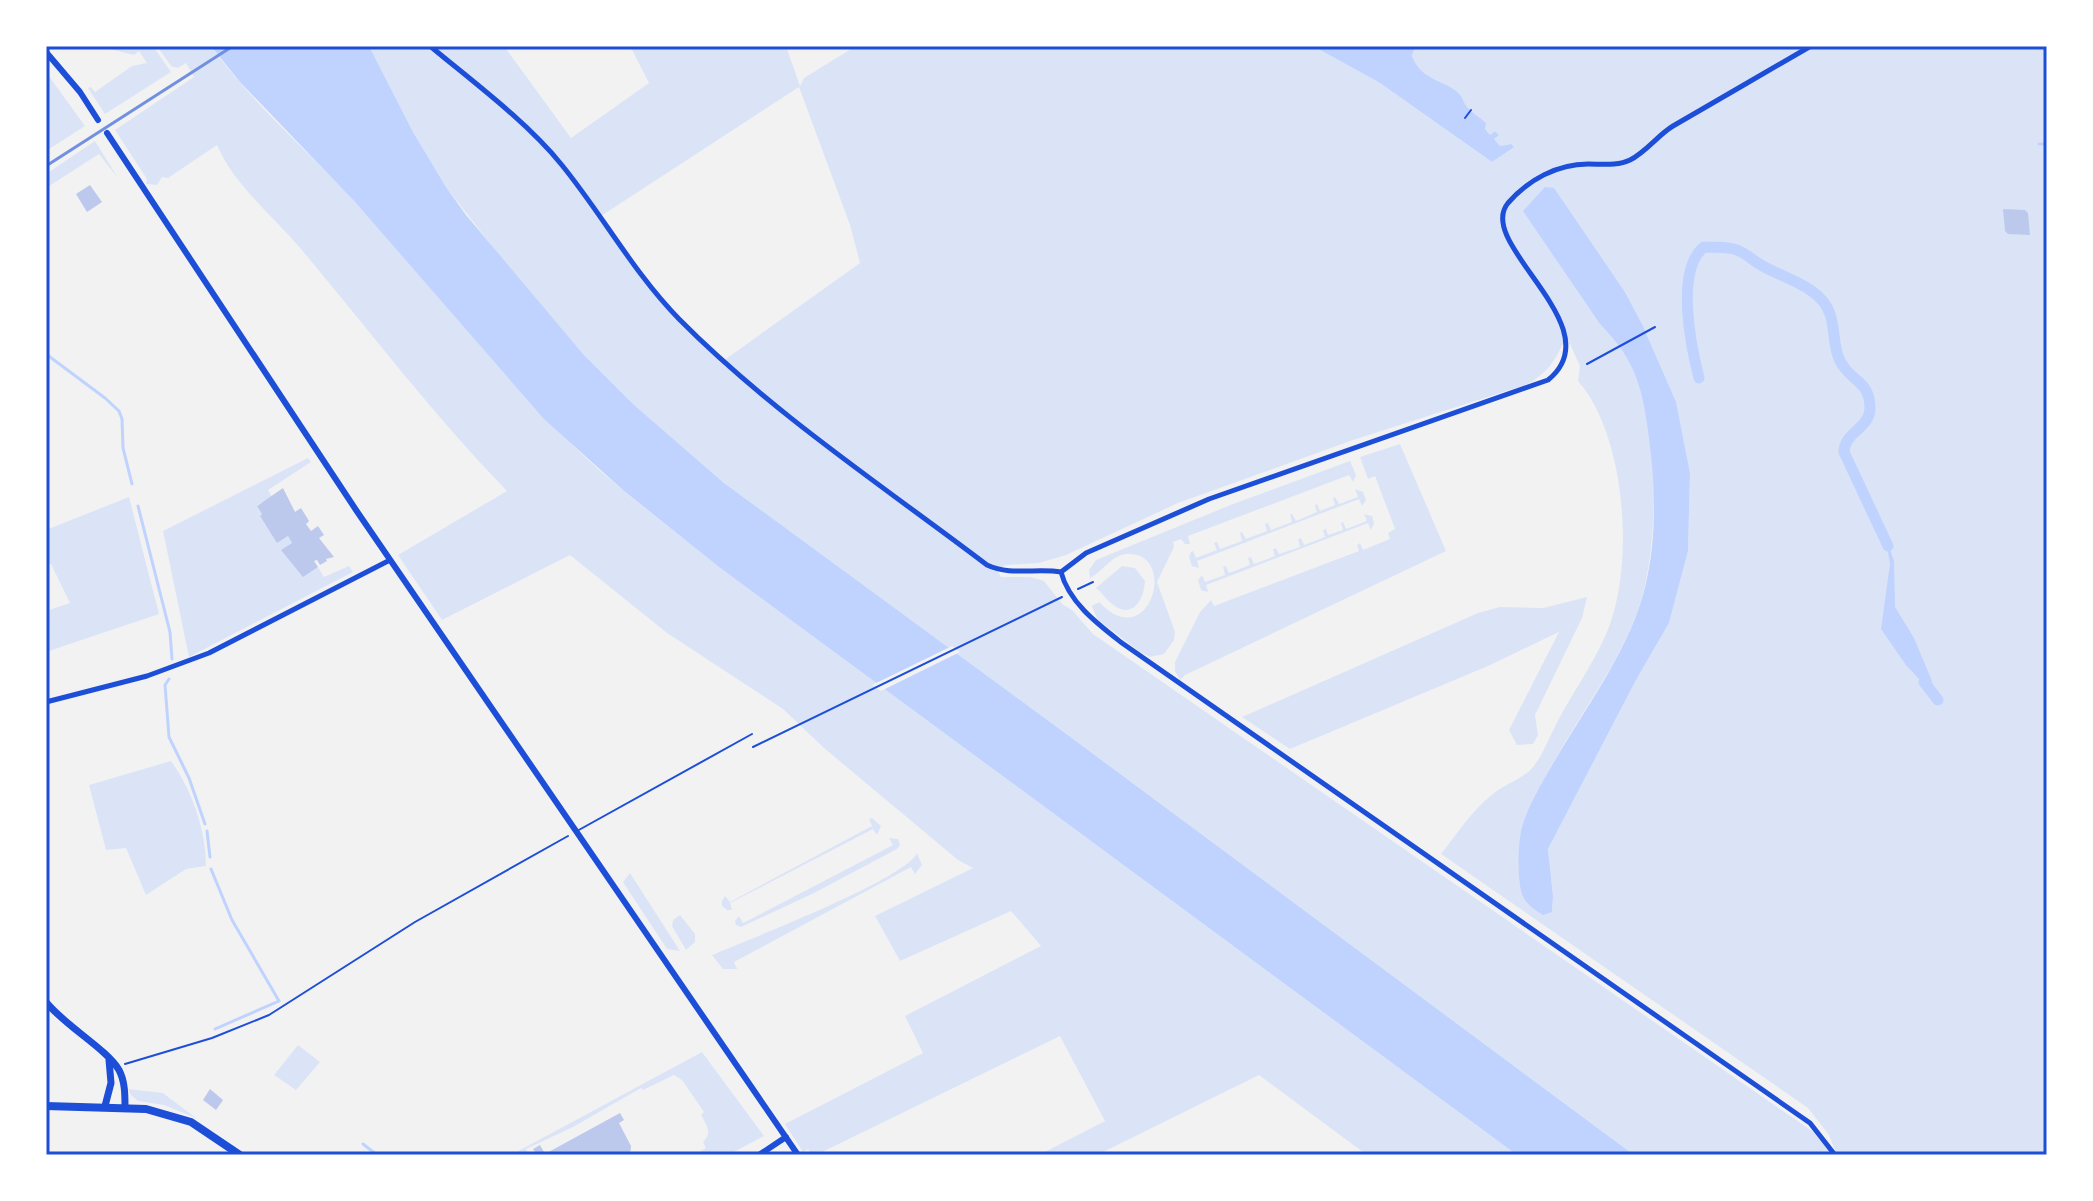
<svg xmlns="http://www.w3.org/2000/svg" width="2093" height="1201" font-family="Ubuntu,sans-serif">
  <rect width="100%" height="100%" fill="#f2f2f2"/>
  <path fill="#dbe4f7" fill-rule="evenodd" d="M97,46H153L171,72L105,114L88,88L91,87L95,92L132,66L147,63L139,51L134,55Z
    M157,46H211C252,103 307,150 355,202C433,285 500,377 583,455C625,495 674,530 719,567L1517,1155H1367L1259,1075L1097,1155H1039L1105,1121L1060,1036L816,1155H812L808,1149L803,1152L785,1124L923,1053L905,1016L1041,946L1011,911L900,961L875,916L973,868L958,860L824,748L783,709L667,633L570,555L442,620L398,555L507,491C433,415 369,330 301,249C273,216 234,185 217,145L168,178L162,177L157,185L146,184L147,179L115,130L194,77L186,63L178,68L171,66Z
    M369,46H504L571,138L649,83L630,46H786L800,86L804,78L856,46H1313L1380,83L1492,162L1513,147L1510,144L1500,146L1494,139L1499,135L1495,131L1490,135L1447,86C1433,82 1417,71 1412,56L1415,46H2047V1155H1837L1829,1135L1808,1108L1441,854C1457,834 1472,810 1493,794C1505,784 1523,779 1533,767C1544,754 1553,728 1562,713C1578,685 1597,657 1609,627C1634,561 1626,436 1578,381L1580,366L1570,344L1562,345C1554,363 1546,373 1528,384L1353,440L1178,503L1066,555L1039,563L1006,565L997,570L1001,577H1030L1044,581L1062,604L1072,610L1093,634L1812,1131L1833,1155H1634L1065,733L724,483L633,404L583,354L513,273L446,187L413,132ZM799,87L850,225L860,263L723,361L652,289L601,216ZM1554,189L1625,292L1642,324L1676,403L1690,473L1688,551L1669,623L1636,680L1548,849L1553,896L1552,912L1520,873C1520,859 1519,844 1522,830C1526,807 1541,785 1552,765C1582,711 1627,653 1643,594C1659,531 1660,420 1630,362C1615,333 1588,313 1574,283C1565,264 1559,212 1554,189Z
    M46,72L85,126L46,151Z
    M95,141L118,178L99,154L46,188V174Z
    M1400,444L1446,551L1185,675L1180,680L1175,671V662L1200,612L1211,600L1214,606L1359,551L1357,545L1360,543L1363,550L1390,539L1388,533L1395,529L1375,476L1368,479L1360,457Z
    M308,458L311,462L268,490L272,497L257,505L262,514L260,516L277,542L288,536L292,543L282,550L303,576L318,567L324,577L349,566L353,572L189,657L163,531Z
    M1350,461L1356,475L1353,482L1349,475L1188,536L1190,544H1185L1181,539L1173,542L1174,547L1157,582L1175,632L1174,640L1164,654L1150,657L1140,652L1097,619L1092,606L1099,602C1150,656 1179,551 1127,554C1110,556 1104,571 1090,578L1089,570L1096,560L1233,504Z
    M1355,489L1363,492L1366,500L1362,506L1359,499L1197,561L1199,568L1192,566L1189,557L1191,552L1193,551L1196,558L1217,550L1214,543L1217,542L1220,549L1242,541L1240,533L1242,532L1246,539L1267,531L1265,524L1268,523L1271,530L1292,522L1290,514H1292L1296,521L1317,512L1315,505L1317,504L1320,511L1335,505L1333,498L1335,497L1339,504L1358,497Z
    M129,497L159,614L46,652V611L70,603L51,564L46,566V530Z
    M1364,514L1372,516L1374,523L1371,530L1368,523L1206,585L1208,592L1201,590L1198,580L1202,575L1205,582L1225,575L1223,567L1226,566L1229,573L1250,565L1248,558L1251,557L1254,564L1275,556L1273,549L1276,548L1279,554L1300,547L1298,539L1301,538L1304,545L1325,537L1323,530L1326,529L1328,535L1343,530L1341,523L1343,522L1346,529L1367,521Z
    M1122,566L1135,568L1145,581C1144,601 1131,621 1111,603C1105,599 1102,592 1096,588Z
    M1587,597L1582,618L1535,715L1538,735L1533,744L1517,745L1509,730L1559,632L1488,666L1290,749L1242,717L1478,613L1500,607L1543,608Z
    M171,761C192,790 206,830 206,866L186,869L146,895L126,848L106,850L89,785Z
    M872,818L881,826L877,835L873,829L730,903L732,910H727L722,906V901L725,896L730,902L872,826L869,819Z
    M889,838L898,839L900,845L897,849L814,893L741,927L736,925L735,921L739,916L743,923L753,918L893,845Z
    M917,853L922,865L915,874L911,867L734,962L737,969H723L712,955C747,940 904,880 917,853Z
    M630,873L680,951L667,949L623,882Z
    M680,915L695,934V942L686,950L672,926L673,920Z
    M298,1045L320,1062L296,1090L274,1075Z
    M702,1052L764,1136L728,1155H694L706,1148L703,1142C713,1133 706,1124 701,1115L704,1112L682,1080L674,1075L643,1090L641,1088L573,1127L526,1149L529,1155H511Z
    M128,1089L163,1093L196,1118L164,1105L138,1101L131,1095Z"/>
  <path fill="#bfd3fe" d="M211,46H369L413,132L446,187L466,215L583,354L633,404L724,483L1065,733L1634,1155H1517L719,567L624,491L544,419L356,203L240,82Z
    M1313,46H1415L1412,56C1422,83 1449,80 1461,96C1463,99 1464,104 1467,107C1472,113 1479,117 1486,123L1485,129L1490,135L1495,131L1499,135L1494,139L1500,146L1511,144L1514,147L1492,162L1380,83Z
    M1545,187L1554,188L1625,292L1642,324L1676,402L1690,473L1688,551L1669,623L1636,680L1548,849L1553,896L1552,912L1543,915C1535,910 1525,904 1522,894C1517,879 1518,842 1522,827C1528,806 1540,786 1551,767C1582,713 1626,655 1643,595C1657,545 1656,489 1649,438C1643,389 1636,360 1600,324L1523,211Z
    M1885,535L1894,561L1895,607L1914,638L1932,681L1933,694L1906,665L1881,629L1890,564Z"/>
  <path fill="#f2f2f2" d="M952,646L960,652L881,691L872,685Z"/>
  <g fill="none" stroke-linecap="round" stroke-linejoin="round">
    <path stroke="#bfd3fe" stroke-width="3" d="M2039,144H2047
      M46,354L105,398L119,411L122,419L123,448L132,484
      M138,506L170,632L172,659
      M169,679L165,685L169,737L189,778L205,824
      M207,831L210,857
      M211,869L232,920L279,1001L215,1029
      M363,1144L377,1155"/>
    <path stroke="#bfd3fe" stroke-width="11" d="M1699,378C1691,347 1675,270 1704,247C1713,247 1726,247 1734,249C1745,252 1752,260 1761,265C1782,278 1821,286 1830,314C1836,331 1832,352 1844,367C1855,383 1869,382 1870,407C1871,428 1844,432 1844,452L1888,546
      M1924,682L1938,700"/>
  </g>
  <path fill="#bdc9ec" d="M90,185L102,202L87,212L76,194Z
    M2003,209L2025,210L2028,213L2030,235L2008,234L2005,231Z
    M283,488L295,512L301,508L309,521L306,524L311,531L318,526L324,535L319,538L334,557L326,559L327,561L320,565L317,560L314,561L318,567L303,577L281,550L292,543L288,536L277,543L260,516L262,514L257,506Z
    M210,1089L223,1100L216,1110L203,1100Z
    M620,1113L624,1120L619,1123L631,1146L630,1155H537L533,1149L540,1145L545,1154Z"/>
  <g fill="none" stroke-linecap="round" stroke-linejoin="round">
    <path stroke="#1d4ed8" stroke-width="2" d="M1465,118L1471,110
      M1587,364L1655,327
      M1078,589L1093,582
      M753,747L1062,597
      M125,1064L212,1038L269,1015L415,922L568,836"/>
    <path stroke="#1d4ed8" stroke-width="2" d="M577,831L752,734"/>
    <path stroke="#1d4ed8" stroke-width="5" d="M430,46C472,81 526,121 561,164C602,214 633,272 679,319C771,412 883,486 987,565C1010,576 1037,568 1061,572
      M1811,46C1765,73 1719,99 1673,126C1658,135 1646,152 1630,160C1618,166 1602,164 1588,164C1557,164 1528,180 1508,203C1474,244 1614,327 1548,380L1209,499L1086,553L1061,572C1069,603 1099,625 1122,643L1810,1123L1835,1155
      M46,702L147,676L209,653L390,560"/>
    <path stroke="#1d4ed8" stroke-width="6" d="M46,52L80,92L98,120
      M107,133L356,510L798,1155
      M759,1155L786,1137"/>
    <path stroke="#1d4ed8" stroke-width="7" d="M46,1002C64,1025 108,1050 119,1070C125,1081 125,1095 125,1107
      M105,1106L111,1083L109,1060"/>
    <path stroke="#1d4ed8" stroke-width="8" d="M46,1106L146,1109L191,1122L240,1155"/>
    <path stroke="#7290e2" stroke-width="3" d="M46,166L233,46"/>
  </g>
  <rect width="2093" height="1201" fill="none" stroke="#ffffff" stroke-width="96"/>
  <rect x="48" y="48" width="1997" height="1105" fill="none" stroke="#1d4ed8" stroke-width="3"/>
</svg>
